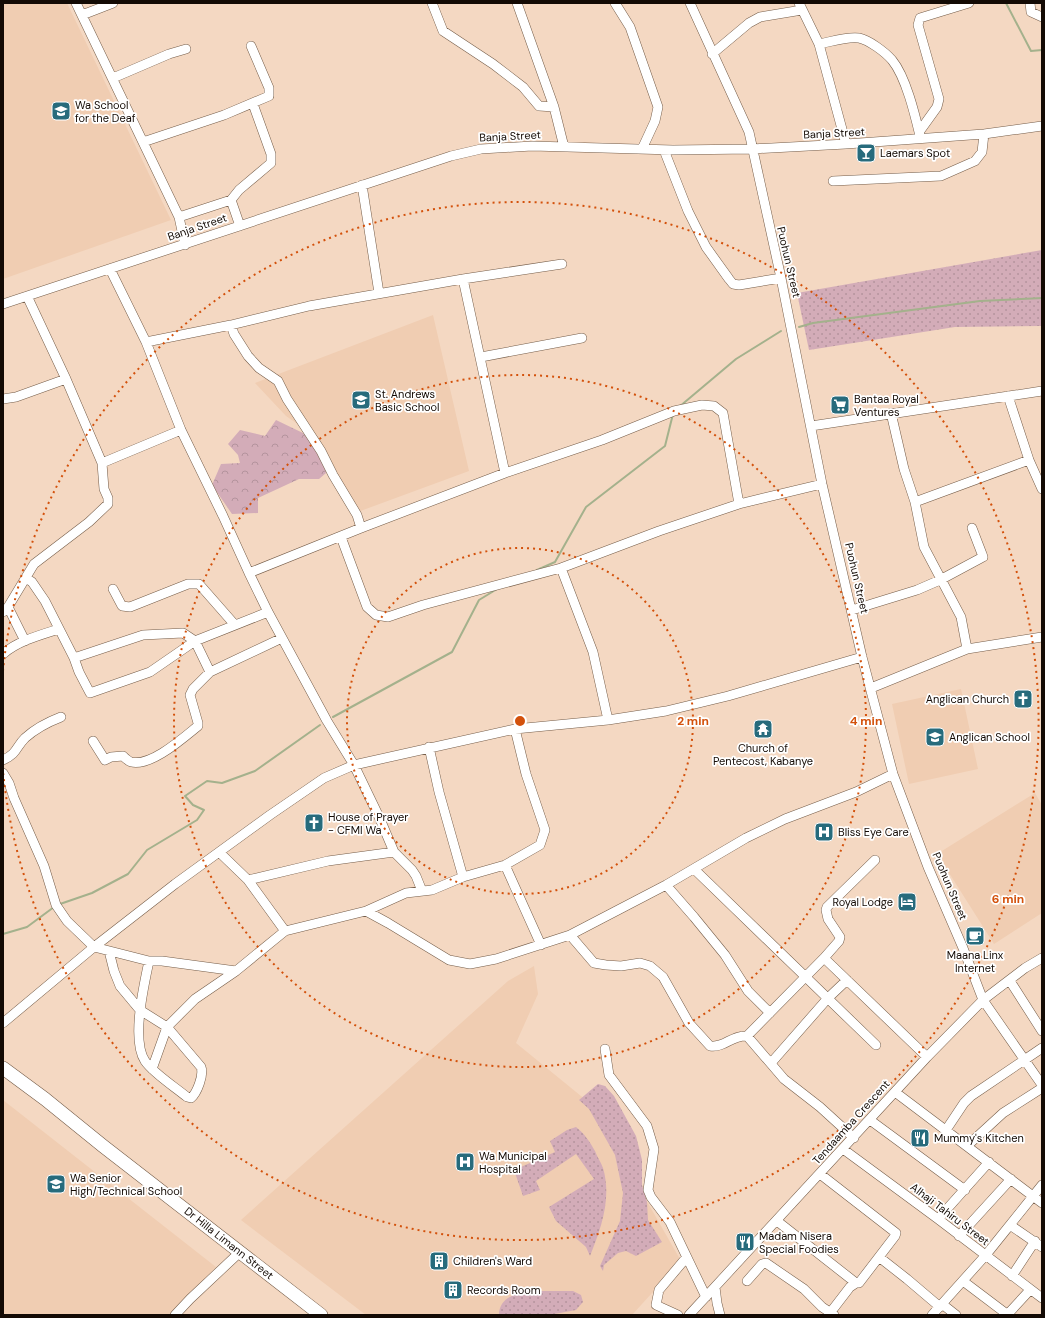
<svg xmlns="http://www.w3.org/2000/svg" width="1045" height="1318" font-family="'DM Sans',sans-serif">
  <defs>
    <pattern id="grass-dots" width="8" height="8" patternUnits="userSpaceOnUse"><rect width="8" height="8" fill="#d3acb8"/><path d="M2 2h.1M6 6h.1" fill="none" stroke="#b4939d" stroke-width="1.8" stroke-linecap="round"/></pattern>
    <pattern id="forest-crowns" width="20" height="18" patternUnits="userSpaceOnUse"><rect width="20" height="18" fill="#d3acb8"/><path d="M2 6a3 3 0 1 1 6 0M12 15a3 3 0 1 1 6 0" fill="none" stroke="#b4939d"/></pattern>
  </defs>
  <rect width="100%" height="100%" fill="#f4d8c2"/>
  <path fill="#f0cdb2" d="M3,3H67L171,220L3,279Z
    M433,315L469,471L355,513L319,439L286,416L255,383Z
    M961,689L978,769L909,784L892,704Z
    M1035,793L1042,805V913L994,944L937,854Z
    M534,966L538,994L516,1043L592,1105L681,1261L632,1315H366L241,1220L508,981Z
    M3,1100L216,1267L170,1315H3Z"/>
  <path fill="url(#grass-dots)" d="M1042,250V326L955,327L809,350L797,293Z
    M598,1084L605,1086L614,1096L636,1136L642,1160V1185L647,1202L648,1220L662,1242L636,1256L626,1251L618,1253L604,1265L603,1271L600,1266L620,1221L623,1193L615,1155L589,1109L579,1100Z
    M576,1127C584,1133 590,1142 595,1151C597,1157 601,1162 603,1168C612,1198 601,1229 590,1256L586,1247L556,1221L549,1207L594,1179L576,1154L536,1181L540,1190L523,1196L514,1170L555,1152L550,1141L567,1130Z
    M529,1291H573L581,1295L583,1302L576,1310L549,1315H499C499,1298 516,1293 529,1291Z"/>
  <path fill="url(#forest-crowns)" d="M276,420L303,433L323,458L326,473L319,479H299L258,498V513L232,514L212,485L221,464L240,463L238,455L228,444L240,430L265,436Z"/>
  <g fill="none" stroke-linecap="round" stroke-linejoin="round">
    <path stroke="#a4b18c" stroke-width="2" d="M1006,3L1031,51L1042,50
      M799,327L813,323L980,301L1042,298
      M679,407L736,359L781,331
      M537,570L555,562L586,507L665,446L673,414
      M333,717L452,652L479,600L497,589
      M60,904L92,893L128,874L147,850L197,820L204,810L193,805L185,796L207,781L222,783L255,771L320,725
      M3,934L27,927L54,907"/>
    <defs>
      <path id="minor" d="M76,3L179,217L185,245
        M432,3L443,31L493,64L523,87L539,106L554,107
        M517,3L554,107L564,147
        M615,3L630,27L658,107L655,121L642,149
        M690,3L749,132L781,278L822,484L862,657L893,774L928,867L963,948L983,1000L1042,1085
        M799,3L819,44L846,144
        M1030,3L1031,12L1042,17
        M82,15L113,3
        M819,44C830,42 848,36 859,38C869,40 885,52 892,60C906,77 915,115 920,136
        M712,54L749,23L760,17L802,10
        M113,78L169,54L186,49
        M919,132L937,107L939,99L918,25L920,18L969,3
        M143,142L224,115L269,96V88L251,46
        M664,150L688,211L706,247L729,279L733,284L739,285L781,278
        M833,181L941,176L975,161L982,152L984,134
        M362,185L379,293
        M179,217L231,200
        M240,226L231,200L239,190L271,163V154L253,104
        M110,269L146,342L181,430L223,516L249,573L268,612L327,721L354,765L380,819L394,852
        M463,279L505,473
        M27,296L66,379L102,463
        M3,304L451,156L481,149L532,146L673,150L752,149L846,144L984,134L1042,126
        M231,325L234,334L248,356L259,368L278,381L287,399L321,451L333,475L357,515L361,528
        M146,342L231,325L309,306L463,279L562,264
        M481,357L582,338
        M1008,396L1029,460L1042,489
        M3,399L16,397L66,379
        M811,426L1042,391
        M915,502L1029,460
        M341,537L367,607L376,615L388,617L423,605L561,568L659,531L739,504L822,484
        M561,568L593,652L608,720
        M249,573L361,528L505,473L602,440L674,411L702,405L714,406L723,413L739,504
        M26,578L32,582L45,601L74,658L79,672L90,693L150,672L195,641L268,612
        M113,589L122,606L130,607L188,584H199L235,625
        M8,607L25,641
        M852,610L917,590L940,580L981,558L983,557L982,554L972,528
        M3,612L8,607L34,564L89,522L108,504V498L104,489L102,463L181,430
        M967,649L1042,637
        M3,654C18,641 40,635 59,629
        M74,658L143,635L183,633L195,641L210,672
        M871,688L967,649L961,617L924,547L915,502L904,469L891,413
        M93,741L105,760L111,757L123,756C125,758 128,761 131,762C151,767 183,738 198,726V723L190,695L193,689L210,672L282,638
        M429,747L439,792L463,877
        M3,760C18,753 15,748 25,738C36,728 48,722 61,717
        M3,773L9,783L14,798L44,866L56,905L67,921L94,947L149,961H162L236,971
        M219,852L248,880L328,861L394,852L412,870L416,876L422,891
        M505,865L541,945
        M694,869L876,1045
        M248,880L285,931
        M666,885L694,917L725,955L748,991L770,1013
        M366,911L406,893L432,890L463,877L505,865L540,845L545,830L526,774L515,729
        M570,935L594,963L606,965L621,966L640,963L650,966L663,977L689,1023L710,1046C725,1048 731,1035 747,1036L784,1079L820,1107L854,1138
        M109,951L114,971L120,986L140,1010L167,1027L201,1067C204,1075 197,1093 191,1098L187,1097C175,1087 153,1073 145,1061C131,1040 144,985 149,961
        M824,958L927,1057
        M1010,981L1042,1031
        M3,1023L94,947L175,884L270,815L324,778L354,765L515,729L608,720L666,711L728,696L862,657
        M747,1036L824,958L839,941L840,937L828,919L826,910L827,907L875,860
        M605,1049L609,1075L647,1126L654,1149L648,1190L651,1197L670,1222L706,1297
        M771,1063L828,998L847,980
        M152,1069L167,1027L195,999L236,971L285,931L366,911L388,923L449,960L470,964L496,959L570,935L666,885L746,838L785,819L856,792L893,774
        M895,1092L1042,1203
        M870,1120L965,1190
        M946,1130L964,1103L971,1096L1042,1048
        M967,1146L1003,1113L1042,1088
        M843,1149L938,1219L1042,1298
        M938,1219L989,1162
        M777,1221L856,1283H859L895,1236L896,1233L820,1174
        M1010,1225L1042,1247
        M959,1236L1011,1179
        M879,1257L907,1279L940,1307
        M1012,1276L1035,1241
        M747,1281L762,1264L766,1263L804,1289L822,1307L834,1315
        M963,1281L1008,1315
        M715,1287L717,1303L720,1315
        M942,1304L956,1315
        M830,1313L850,1287L856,1283
        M175,1315L190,1299L240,1252
        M678,1315L656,1305L659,1290L686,1258
        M689,1315L927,1057L983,1000L1025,968L1042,958
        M932,1315L985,1256L1042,1185
        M1007,1315L1030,1290"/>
      <path id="highway" d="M3,1068L45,1099L103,1146L321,1315"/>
    </defs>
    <use href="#minor" stroke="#755d49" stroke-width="10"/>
    <use href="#highway" stroke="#755d49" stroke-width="14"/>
    <use href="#minor" stroke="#fff" stroke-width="9"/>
    <use href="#highway" stroke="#fff" stroke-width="13"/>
  </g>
  <g fill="none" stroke="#d3510b" stroke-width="2" stroke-dasharray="2 4">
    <circle cx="520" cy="721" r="173"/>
    <circle cx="520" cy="721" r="346"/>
    <path d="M3 671A519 519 0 1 1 3 771"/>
  </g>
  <defs>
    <symbol id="school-square" viewBox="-11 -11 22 22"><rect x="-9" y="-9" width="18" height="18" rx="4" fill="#276b7c" stroke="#fff"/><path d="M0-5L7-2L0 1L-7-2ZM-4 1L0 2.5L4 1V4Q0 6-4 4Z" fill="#fff"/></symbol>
    <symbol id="bar-square" viewBox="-11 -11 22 22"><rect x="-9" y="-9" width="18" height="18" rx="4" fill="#276b7c" stroke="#fff"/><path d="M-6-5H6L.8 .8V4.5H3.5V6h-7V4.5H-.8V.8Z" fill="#fff"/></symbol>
    <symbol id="supermarket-square" viewBox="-11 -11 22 22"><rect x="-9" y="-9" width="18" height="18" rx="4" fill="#276b7c" stroke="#fff"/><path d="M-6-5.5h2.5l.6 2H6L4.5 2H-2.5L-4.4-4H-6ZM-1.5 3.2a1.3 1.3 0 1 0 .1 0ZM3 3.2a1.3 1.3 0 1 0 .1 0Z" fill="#fff"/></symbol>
    <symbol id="church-square" viewBox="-11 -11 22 22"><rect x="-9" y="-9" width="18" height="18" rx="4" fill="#276b7c" stroke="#fff"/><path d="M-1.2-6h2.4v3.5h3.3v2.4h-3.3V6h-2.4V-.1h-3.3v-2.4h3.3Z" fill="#fff"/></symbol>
    <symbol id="temple-square" viewBox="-11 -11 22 22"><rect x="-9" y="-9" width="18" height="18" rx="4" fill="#276b7c" stroke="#fff"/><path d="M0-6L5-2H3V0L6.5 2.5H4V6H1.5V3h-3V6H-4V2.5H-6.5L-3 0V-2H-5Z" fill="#fff"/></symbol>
    <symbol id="hospital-square" viewBox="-11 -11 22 22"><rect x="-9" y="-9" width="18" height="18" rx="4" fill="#276b7c" stroke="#fff"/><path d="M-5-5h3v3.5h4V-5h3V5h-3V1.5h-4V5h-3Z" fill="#fff"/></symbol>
    <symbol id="hotel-square" viewBox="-11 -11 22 22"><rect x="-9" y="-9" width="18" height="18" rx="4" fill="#276b7c" stroke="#fff"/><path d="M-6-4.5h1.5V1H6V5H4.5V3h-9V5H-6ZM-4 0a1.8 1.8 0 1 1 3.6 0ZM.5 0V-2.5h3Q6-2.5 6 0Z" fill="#fff"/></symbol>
    <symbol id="cafe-square" viewBox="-11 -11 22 22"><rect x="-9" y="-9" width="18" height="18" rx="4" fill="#276b7c" stroke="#fff"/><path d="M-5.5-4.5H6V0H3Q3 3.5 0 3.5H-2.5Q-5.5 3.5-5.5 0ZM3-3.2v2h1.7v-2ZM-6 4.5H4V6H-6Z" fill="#fff"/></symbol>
    <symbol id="restaurant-square" viewBox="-11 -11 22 22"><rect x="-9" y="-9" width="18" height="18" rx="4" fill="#276b7c" stroke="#fff"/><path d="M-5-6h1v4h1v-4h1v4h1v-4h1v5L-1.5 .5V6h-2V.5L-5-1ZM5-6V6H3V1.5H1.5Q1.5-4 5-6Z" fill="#fff"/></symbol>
    <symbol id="building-square" viewBox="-11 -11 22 22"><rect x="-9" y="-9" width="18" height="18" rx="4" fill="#276b7c" stroke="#fff"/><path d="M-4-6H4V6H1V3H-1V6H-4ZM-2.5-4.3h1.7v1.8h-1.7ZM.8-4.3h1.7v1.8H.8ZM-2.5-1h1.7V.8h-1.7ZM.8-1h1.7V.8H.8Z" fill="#fff"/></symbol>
  </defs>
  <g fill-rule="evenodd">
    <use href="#school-square" x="50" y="100" width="22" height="22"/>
    <use href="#bar-square" x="855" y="142" width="22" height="22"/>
    <use href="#school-square" x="350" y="389" width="22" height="22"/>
    <use href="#supermarket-square" x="829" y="394" width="22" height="22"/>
    <use href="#church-square" x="1012" y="688" width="22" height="22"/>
    <use href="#temple-square" x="752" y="718" width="22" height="22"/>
    <use href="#school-square" x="924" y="726" width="22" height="22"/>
    <use href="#church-square" x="303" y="812" width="22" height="22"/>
    <use href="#hospital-square" x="813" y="821" width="22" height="22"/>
    <use href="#hotel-square" x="896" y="891" width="22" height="22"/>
    <use href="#cafe-square" x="964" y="925" width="22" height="22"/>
    <use href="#restaurant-square" x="909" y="1127" width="22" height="22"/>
    <use href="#hospital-square" x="454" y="1151" width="22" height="22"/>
    <use href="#school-square" x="45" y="1173" width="22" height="22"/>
    <use href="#restaurant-square" x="734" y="1231" width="22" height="22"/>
    <use href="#building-square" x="428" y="1250" width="22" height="22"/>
    <use href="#building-square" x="442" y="1279" width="22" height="22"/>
  </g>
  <g text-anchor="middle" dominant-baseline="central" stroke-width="3.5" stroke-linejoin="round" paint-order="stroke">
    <g font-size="11" fill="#130a04" stroke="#fff" text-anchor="start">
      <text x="75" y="105">Wa School<tspan x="75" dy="13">for the Deaf</tspan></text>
      <text x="880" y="153">Laemars Spot</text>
      <text x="375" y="394">St. Andrews<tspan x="375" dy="13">Basic School</tspan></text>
      <text x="854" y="399">Bantaa Royal<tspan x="854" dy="13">Ventures</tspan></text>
      <text x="1009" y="699" text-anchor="end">Anglican Church</text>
      <text x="949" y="737">Anglican School</text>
      <text x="763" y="748" text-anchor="middle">Church of<tspan x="763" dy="13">Pentecost, Kabanye</tspan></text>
      <text x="328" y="817">House of Prayer<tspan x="328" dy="13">- CFMI Wa</tspan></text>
      <text x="838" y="832">Bliss Eye Care</text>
      <text x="893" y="902" text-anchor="end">Royal Lodge</text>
      <text x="975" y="955" text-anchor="middle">Maana Linx<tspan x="975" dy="13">Internet</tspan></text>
      <text x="934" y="1138">Mummy's Kitchen</text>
      <text x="479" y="1156">Wa Municipal<tspan x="479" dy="13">Hospital</tspan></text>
      <text x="70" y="1178">Wa Senior<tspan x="70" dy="13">High/Technical School</tspan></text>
      <text x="759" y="1236">Madam Nisera<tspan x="759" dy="13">Special Foodies</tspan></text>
      <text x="453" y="1261">Children's Ward</text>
      <text x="467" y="1290">Records Room</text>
    </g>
    <g font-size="11" fill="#130a04" stroke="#fff">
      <text transform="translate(834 133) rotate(-3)">Banja Street</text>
      <text transform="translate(510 136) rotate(-3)">Banja Street</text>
      <text transform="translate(197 227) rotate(-19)">Banja Street</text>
      <text transform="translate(789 262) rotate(77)">Puohun Street</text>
      <text transform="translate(857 578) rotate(77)">Puohun Street</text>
      <text transform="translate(950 886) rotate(67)">Puohun Street</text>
      <text transform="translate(851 1122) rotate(-48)">Tendaamba Crescent</text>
      <text transform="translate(950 1214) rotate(37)">Alhaji Tahiru Street</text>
      <text transform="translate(229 1243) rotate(38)">Dr Hilla Limann Street</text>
    </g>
  </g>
  <circle cx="520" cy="721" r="6" fill="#d3510b" stroke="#fff" stroke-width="2"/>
  <g font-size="12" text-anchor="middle" font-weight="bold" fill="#d3510b" stroke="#fff" stroke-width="3.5" stroke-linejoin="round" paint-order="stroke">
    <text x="693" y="725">2 min</text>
    <text x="866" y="725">4 min</text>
    <text x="1008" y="903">6 min</text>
  </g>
  <rect width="1045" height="1318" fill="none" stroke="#130a04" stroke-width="8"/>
</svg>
